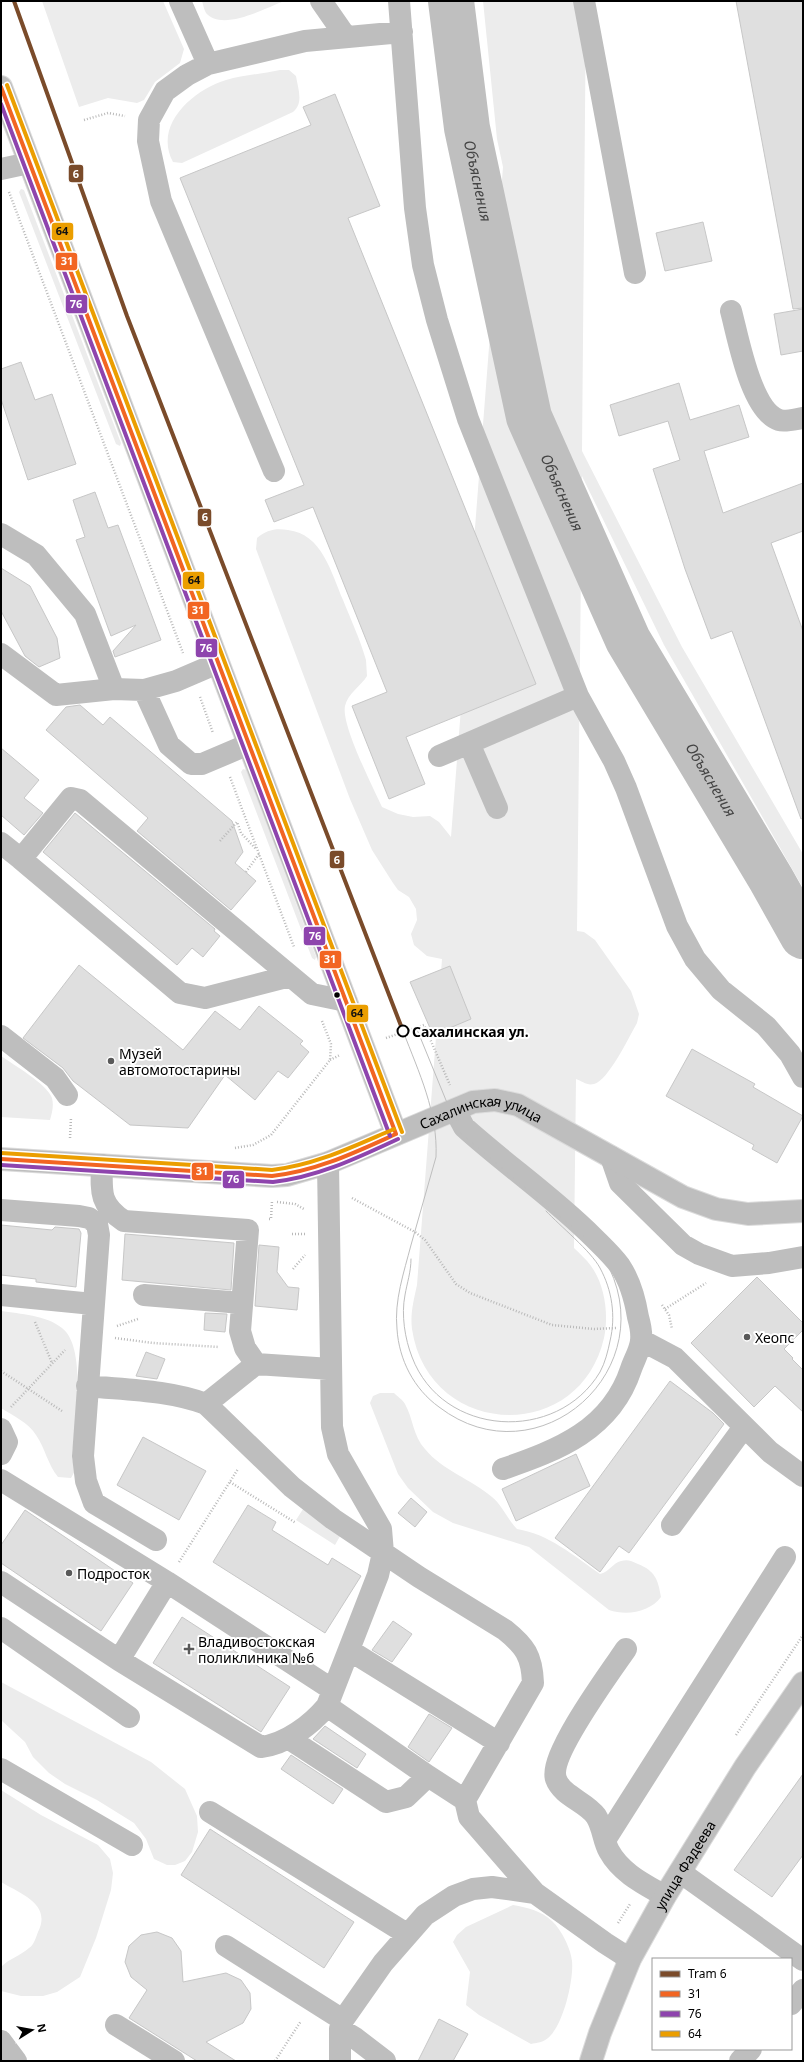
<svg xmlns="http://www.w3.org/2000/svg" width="804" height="2062" font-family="'Noto Sans',sans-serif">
  <rect width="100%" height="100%" fill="#fff"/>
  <path fill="#ececec" d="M42,1H163L184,49L180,63L155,82L144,100L137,103L108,98L79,107Z
    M202,1H284C266,8 222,32 206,13C204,10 203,4 202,1Z
    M483,1H586L582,451L682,647L803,854V888L664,645L582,476L577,931L584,932L595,940L631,991L639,1014L637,1023C629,1037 608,1081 594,1084C587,1086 582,1081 576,1079L574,1248C580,1254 586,1259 591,1266C605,1285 609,1315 604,1338C579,1446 428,1438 412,1329C410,1314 414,1299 417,1285L442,959L427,956L414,945L411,934L417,920L416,909L409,897L398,890L393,883L372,850L350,799L256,549L257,538C267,530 275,528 288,530C322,534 331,572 343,600C351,620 360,639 366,660L367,676C361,686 348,693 345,706C341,725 373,787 382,807L398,814L413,817L430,816L439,822L451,837L503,167L497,139Z
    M280,70H289L296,76C298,89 304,103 293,112L182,163L173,162C153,125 193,90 226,80C243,75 262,74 280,70Z
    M21,189L24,190L121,443L120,446L116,444L19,192Z
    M243,769L246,770L316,957L315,960L312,958L241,772Z
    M1,1056C14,1065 47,1084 52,1098C54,1106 52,1113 50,1120L1,1117Z
    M1,1311C20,1314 46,1315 62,1328C88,1348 74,1427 72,1458L75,1471L71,1478L58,1477C48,1465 45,1448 36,1435C29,1423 12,1415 1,1408Z
    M380,1393H394C397,1396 403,1400 405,1404C413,1418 413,1436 425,1449C443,1471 471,1479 492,1497C503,1506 507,1519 517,1529C549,1534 574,1556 600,1574C609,1572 613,1563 621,1561C628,1559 631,1561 638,1564C655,1571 658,1579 661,1597C650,1612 627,1616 609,1610L529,1547L453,1523L433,1512L408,1488L398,1474L370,1403L373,1396Z
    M305,1506L343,1531L335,1545L296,1520Z
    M1,1682L151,1762L185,1789L197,1816L198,1832L192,1852L185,1861L175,1865H167L154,1859L146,1839L134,1823L97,1800L65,1784L49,1773L33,1757L25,1742L1,1720Z
    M1,1790L41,1815L98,1845L110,1859L113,1873L111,1890L96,1938L80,1977L57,1992L43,1996H21L1,1991V1967C10,1958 20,1956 29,1948C34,1945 36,1937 38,1932C52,1904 21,1894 1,1882Z
    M513,1905C528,1908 540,1910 552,1921C561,1929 571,1949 572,1961C574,1980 563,2026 548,2038C544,2042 536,2043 531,2044L479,2015L466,2005L470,1972L453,1942L457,1935L466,1927Z"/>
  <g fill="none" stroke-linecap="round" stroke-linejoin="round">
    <path stroke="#bfbfbf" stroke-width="46" id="s1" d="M451,1L467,128L529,417L628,640L771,879L803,936"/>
  </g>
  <path fill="#dfdfdf" stroke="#c7c7c7" d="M736,1H803V308L793,309Z
    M335,94L380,206L348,218L536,684L406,737L425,784L389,799L352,706L387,692L313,507L274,522L265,500L304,485L180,178L311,125L303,107Z
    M703,222L712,261L665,271L656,233Z
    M803,309V351L781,355L774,314Z
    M21,362L35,400L52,394L76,464L28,480L1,399V369Z
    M679,383L690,420L739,405L749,437L704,451L723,513L803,483V531L771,543L803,631V818L801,819L732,631L711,639L685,569L653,469L680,460L668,421L619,436L610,405Z
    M95,492L108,528L118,525L161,640L115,657L113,651L136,625L111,636L76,540L85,537L73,500Z
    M1,568L30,586L57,638L60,658L39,667L25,656L1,611Z
    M80,705L103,725L110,717L232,821L243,852L235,863L256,881L231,910L137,831L148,818L46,730L66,707Z
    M1,748L39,780L24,798L43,813L24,835L1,815Z
    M75,813L215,929L214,931L220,936L203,957L192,948L177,965L43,852Z
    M79,965L183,1050L215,1011L240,1030L259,1006L303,1041L300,1044L309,1052L288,1078L278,1071L255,1100L225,1075L188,1128L130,1125L73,1081L63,1068L23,1038Z
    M450,966L471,1019L433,1035L410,982Z
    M692,1049L755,1084L753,1087L803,1116L777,1163L752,1149L754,1145L666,1096Z
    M1,1225L52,1230L55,1227L79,1229L81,1233L76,1287L36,1282V1279L1,1275Z
    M125,1234L234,1243L231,1290L122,1280Z
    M259,1245L279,1247L277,1272L288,1287L299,1288L297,1310L255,1306Z
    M757,1277L803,1323V1330L784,1349L793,1358L792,1359L803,1370V1412L775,1386L754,1407L691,1343Z
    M205,1313L227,1314L225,1332L204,1330Z
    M146,1352L165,1359L157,1379L136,1376Z
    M670,1381L713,1413L724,1424L629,1553L619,1546L600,1572L555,1538Z
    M143,1437L206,1471L179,1520L117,1485Z
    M576,1454L590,1486L516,1521L502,1489Z
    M411,1498L427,1512L415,1527L398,1513Z
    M248,1505L276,1522L272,1530L328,1565L332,1558L361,1576L325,1633L213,1562Z
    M25,1510L133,1583L101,1631L1,1563V1545Z
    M182,1617L290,1687L261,1732L153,1663Z
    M393,1621L412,1634L392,1662L372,1650Z
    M429,1714L452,1728L429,1762L408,1747Z
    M325,1726L366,1754L357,1768L313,1739Z
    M291,1755L343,1789L333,1804L281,1769Z
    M803,1774V1855L772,1897L734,1870Z
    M210,1829L354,1922L324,1968L181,1875Z
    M157,1932L172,1938L181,1951L183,1982L226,1973L241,1980L250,1993L251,2009L243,2023L206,2042L236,2061H197L129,2018L147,1990L131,1977L125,1962L129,1946L141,1935Z
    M439,2019L468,2034L453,2061H418Z"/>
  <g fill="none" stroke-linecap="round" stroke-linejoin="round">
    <defs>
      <g id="major">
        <path d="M1,87L396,1134"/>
        <path id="s2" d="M1,1159L272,1176L287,1175L328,1163L473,1102L495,1100L518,1105L683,1197L716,1209L748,1214L803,1211"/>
        <path id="s3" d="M591,2061L600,2033L630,1959L665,1896L745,1767L803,1683"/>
      </g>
    </defs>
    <use href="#major" stroke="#dbdbdb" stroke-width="24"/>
    <path stroke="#b9b9b9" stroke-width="2.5" stroke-dasharray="1 2" stroke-linecap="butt" d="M84,120L108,113L125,116
      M9,192L183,653
      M200,697L213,733
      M230,777L294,947
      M220,841L237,822L241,833L256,849
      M246,872L259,854
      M386,1038L424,1025L450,1085
      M330,1060L340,1055
      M70,1138L71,1118
      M235,1148L253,1145L271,1135L330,1060L331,1044L322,1021
      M352,1198L415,1232L425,1240L456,1284L470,1293L552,1325L594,1329L616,1328
      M277,1202L295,1204L304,1209
      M269,1219H271L272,1201
      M292,1234H306
      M293,1269L305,1255
      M662,1305L669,1315L672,1329
      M665,1309L706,1283
      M35,1322L52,1363
      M117,1326L138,1319
      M115,1338L153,1343L219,1347
      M1,1371L62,1411
      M11,1407L65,1350
      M230,1482L296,1523
      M179,1562L238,1469
      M736,1735L803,1635
      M618,1923L630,1904
      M275,2061L301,2021"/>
    <path stroke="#bebebe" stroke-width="22" d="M180,1L208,64
      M321,1L346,37
      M399,1L415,208L423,265L437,320L468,419L578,696L614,761L626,788L677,926L695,959L721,990L766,1026L790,1054L803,1077
      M584,1L635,273
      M1,169L29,163
      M731,311C738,337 751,411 779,420C785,422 796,419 803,418
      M274,471L161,201L148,141L149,120L165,91L187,75L208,64L305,41L402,32
      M1,534L36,555L85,614L114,689
      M1,654L56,695L114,689L144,690L176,681L218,663
      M144,690L169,745L191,764H202L249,744
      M469,743L497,808
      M439,756L578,696
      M1,843L21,859L71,798L80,800L312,994L346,1001
      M21,859L180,993L205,998L290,976
      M1,1036L55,1078L67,1095
      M455,1110L464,1127C506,1165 553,1197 593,1237C602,1246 612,1255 620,1266C630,1281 635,1299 638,1317C640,1324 642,1333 641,1341C640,1350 634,1360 631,1369C611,1430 558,1450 503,1469
      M611,1157L620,1183L683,1245L699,1254L732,1266L769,1263L803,1257
      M102,1165C101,1193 100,1205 124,1221L248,1230L240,1331L245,1348L256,1364L331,1369
      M1,1210L79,1216L89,1218L97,1224L99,1235L83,1456L86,1481L94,1503L156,1540
      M1,1295L93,1304
      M144,1295L242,1303
      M641,1340L675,1358L770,1452L803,1476
      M87,1386C127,1390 168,1390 206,1404L292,1487L333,1519L419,1577L505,1630C525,1646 532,1656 533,1683L465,1800
      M206,1404L256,1364
      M1,1429L7,1442L1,1454
      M1,1480L167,1582L333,1690
      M672,1525L744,1427
      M1,1582L119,1660
      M167,1582L119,1660L261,1747C286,1744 311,1725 327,1706L378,1575L383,1553L381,1529L338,1454L332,1427L328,1163
      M1,1628L129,1717
      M626,1649C611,1671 548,1756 556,1779C562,1796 586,1802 596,1816C603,1827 603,1840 609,1851C621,1873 644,1884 665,1896
      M349,1650L499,1743
      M327,1706L428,1776L465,1800L469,1817L535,1893
      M288,1738L386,1802L406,1797L428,1776
      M1,1769L132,1845
      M210,1812L407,1934
      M605,1840L785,1557
      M680,1872L803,1960
      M226,1946L343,2020
      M791,2004L803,1990
      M116,2025L174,2061
      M340,2029L355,2038L385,2061
      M1,2041L16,2061
      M340,2061V2029L343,2020L383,1963L425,1915L454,1896L473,1889L492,1887L535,1893L605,1943L630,1959
      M740,2061L751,2049"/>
    <use href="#major" stroke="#bebebe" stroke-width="22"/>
    <path stroke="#bebebe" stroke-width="1" d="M403,1031C419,1073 438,1112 436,1157C428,1186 419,1216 411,1245C404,1272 394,1301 397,1329C399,1360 414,1389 439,1407C538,1483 668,1368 604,1258C600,1251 593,1245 587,1239L459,1132L416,1027
      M411,1259C411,1272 407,1283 405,1295C401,1315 405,1339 412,1357C442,1437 557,1444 600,1372C605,1363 608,1351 610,1341C616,1316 612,1290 600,1268C591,1251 560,1226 546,1211"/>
    <defs>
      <path id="bus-1" d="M1,87L396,1134
        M1,1159L272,1176C317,1171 356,1152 396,1134"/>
      <path id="bus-2" d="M1,104L390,1136
        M1,1165L273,1182C318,1177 357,1158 398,1139"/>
      <path id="bus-3" d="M7,85L402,1132
        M1,1153L272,1170C316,1165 354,1146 394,1129"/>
    </defs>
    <use href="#bus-1" stroke="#fff" stroke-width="7"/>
    <use href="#bus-2" stroke="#fff" stroke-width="7"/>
    <use href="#bus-3" stroke="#fff" stroke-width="7"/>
    <use href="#bus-1" stroke="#f26522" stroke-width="4"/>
    <use href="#bus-2" stroke="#8e44ad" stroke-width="4"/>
    <use href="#bus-3" stroke="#eb9e00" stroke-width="4"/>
    <defs>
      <path id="tram-1" d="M14,1L127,316L403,1031"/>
    </defs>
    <use href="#tram-1" stroke="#fff" stroke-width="7"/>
    <use href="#tram-1" stroke="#7a4b2a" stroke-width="4"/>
  </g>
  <circle fill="#000" stroke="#fff" stroke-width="1.5" cx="337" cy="995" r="3.5"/>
  <circle fill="#fff" stroke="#000" stroke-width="2" cx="403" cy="1031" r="5.5"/>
  <g fill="#595959" stroke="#fff" stroke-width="1.5">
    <circle cx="111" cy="1061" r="4"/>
    <circle cx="747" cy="1337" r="4"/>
    <circle cx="69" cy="1573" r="4"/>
    <path d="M187 1643h4v4h4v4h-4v4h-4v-4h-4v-4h4z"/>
  </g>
  <g text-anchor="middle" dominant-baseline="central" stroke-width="4" stroke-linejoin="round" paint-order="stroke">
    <g font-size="14" font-weight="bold" fill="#000" stroke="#fff" text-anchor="start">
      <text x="412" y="1031">Сахалинская ул.</text>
    </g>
    <g font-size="14" fill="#000" stroke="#fff" text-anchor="start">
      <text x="119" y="1053">Музей<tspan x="119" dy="16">автомотостарины</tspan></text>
      <text x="755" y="1337">Хеопс</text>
      <text x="77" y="1573">Подросток</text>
      <text x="198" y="1641">Владивостокская<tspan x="198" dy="16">поликлиника №6</tspan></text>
    </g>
    <g font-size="14" fill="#000" stroke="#fff">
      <text stroke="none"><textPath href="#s2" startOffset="494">Сахалинская улица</textPath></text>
      <text stroke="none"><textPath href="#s3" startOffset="218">улица Фадеева</textPath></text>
    </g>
    <g font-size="15" font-style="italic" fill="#444" stroke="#fff">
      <text stroke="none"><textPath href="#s1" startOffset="182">Объяснения</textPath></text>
      <text stroke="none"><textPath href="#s1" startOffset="506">Объяснения</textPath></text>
      <text stroke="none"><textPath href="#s1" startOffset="830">Объяснения</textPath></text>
    </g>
  </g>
  <g stroke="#fff" stroke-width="1.5">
    <rect x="68" y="164" width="16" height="19" rx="4" fill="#7a4b2a"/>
    <rect x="51" y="222" width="23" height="19" rx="4" fill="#eb9e00"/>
    <rect x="55" y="252" width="23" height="19" rx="4" fill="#f26522"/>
    <rect x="65" y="294" width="23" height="20" rx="4" fill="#8e44ad"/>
    <rect x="197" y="508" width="15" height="19" rx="4" fill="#7a4b2a"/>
    <rect x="182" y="571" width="23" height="19" rx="4" fill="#eb9e00"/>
    <rect x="187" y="601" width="23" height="19" rx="4" fill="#f26522"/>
    <rect x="195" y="638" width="23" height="20" rx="4" fill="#8e44ad"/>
    <rect x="329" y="850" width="16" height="19" rx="4" fill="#7a4b2a"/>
    <rect x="303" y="926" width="23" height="20" rx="4" fill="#8e44ad"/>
    <rect x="319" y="950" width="23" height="19" rx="4" fill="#f26522"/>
    <rect x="346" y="1004" width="23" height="19" rx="4" fill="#eb9e00"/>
    <rect x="191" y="1162" width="23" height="19" rx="4" fill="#f26522"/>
    <rect x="222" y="1170" width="23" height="19" rx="4" fill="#8e44ad"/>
  </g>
  <g font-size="11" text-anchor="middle" font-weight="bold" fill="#fff">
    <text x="76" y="178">6</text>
    <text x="67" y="265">31</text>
    <text x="76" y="308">76</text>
    <text x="205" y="521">6</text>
    <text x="198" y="614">31</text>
    <text x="206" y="652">76</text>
    <text x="337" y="864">6</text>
    <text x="315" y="940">76</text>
    <text x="330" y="963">31</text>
    <text x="202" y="1175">31</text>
    <text x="233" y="1183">76</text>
  </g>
  <g font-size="11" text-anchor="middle" font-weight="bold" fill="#111">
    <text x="62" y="235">64</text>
    <text x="194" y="584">64</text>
    <text x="357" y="1017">64</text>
  </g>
  <rect width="804" height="2062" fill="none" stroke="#000000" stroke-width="4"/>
  <rect x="652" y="1958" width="140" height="92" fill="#ffffff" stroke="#999999"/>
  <rect x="660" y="1971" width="20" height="6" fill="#7a4b2a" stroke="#999999"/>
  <text x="688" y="1978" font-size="12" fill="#000000">Tram 6</text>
  <rect x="660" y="1991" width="20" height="6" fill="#f26522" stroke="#999999"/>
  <text x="688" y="1998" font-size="12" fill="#000000">31</text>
  <rect x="660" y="2011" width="20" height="6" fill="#8e44ad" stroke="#999999"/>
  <text x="688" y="2018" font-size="12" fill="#000000">76</text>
  <rect x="660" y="2031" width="20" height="6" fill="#eb9e00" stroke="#999999"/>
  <text x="688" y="2038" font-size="12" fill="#000000">64</text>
  <g transform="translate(32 2030) rotate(79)" stroke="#ffffff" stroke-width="3" paint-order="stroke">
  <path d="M0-3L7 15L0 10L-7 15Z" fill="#000000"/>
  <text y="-6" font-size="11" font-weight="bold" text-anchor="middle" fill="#000000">N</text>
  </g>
</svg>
